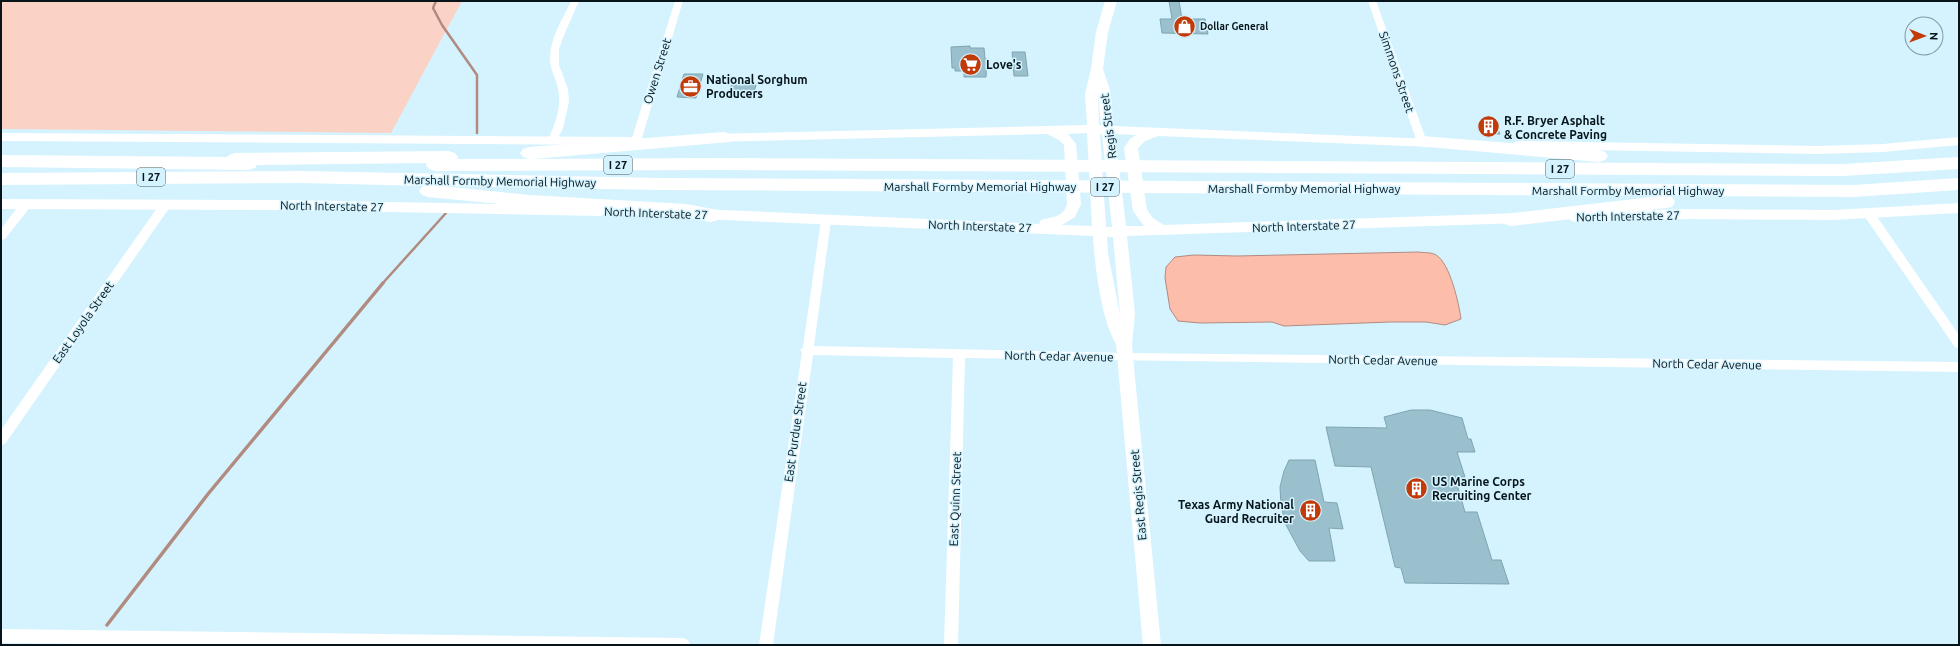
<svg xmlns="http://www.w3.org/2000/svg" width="1960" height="646" font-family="Ubuntu,sans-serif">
  <rect width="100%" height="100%" fill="#d4f3ff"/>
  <path fill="#fbd2c6" d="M1,1H462L391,133L1,129Z"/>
  <path fill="#fcbdab" stroke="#b28b80" d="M1418,252C1423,253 1432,252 1436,255C1450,263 1459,304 1461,319L1445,325L1426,322H1390L1284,326L1272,322L1200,323L1178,321L1170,309L1165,278L1166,267L1175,257L1194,255L1237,256Z"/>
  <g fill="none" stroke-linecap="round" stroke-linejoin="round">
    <path stroke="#b28b80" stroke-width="2.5" d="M436,1L433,8L442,25L477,75V133
      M382,284L446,213"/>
    <path stroke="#b28b80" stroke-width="3.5" d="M107,625L208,494L383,283"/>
  </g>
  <path fill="#9ac0ce" stroke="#7fa5b2" d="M1169,1H1179L1182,19H1205L1208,34L1162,33L1160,19H1172Z
    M970,46V48H984L985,59H987L986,77H964V71H955V68H952L951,47Z
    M1012,52H1025L1028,76H1014Z
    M684,74H703L696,98L677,97Z
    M733,78H753L752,85H756L753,96L736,98L737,95H729Z
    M1479,121H1494L1500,134H1485Z
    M1411,410H1430L1462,418L1468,439H1471L1475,452H1457L1465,477H1455L1465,512H1477L1492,560H1501L1509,584L1405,583L1401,568L1395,567L1371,467L1335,466L1326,427L1387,428L1384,417Z
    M1289,460H1315L1324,502L1337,503L1343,529L1329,528L1335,561H1309L1300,551L1286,525L1281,506L1280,487L1284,471Z"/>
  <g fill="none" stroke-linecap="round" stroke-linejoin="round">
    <path fill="#fff" fill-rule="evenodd" d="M571,1H579L564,35L559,49V65L568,89L569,102L563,128L556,142L553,143L548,140C555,124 562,107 558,89C556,78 549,68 550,56C551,36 563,19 571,1Z
      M675,1H683L641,141L639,143H633L631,141Z
      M1368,1H1376L1427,142L1425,144L1422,145L1417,142Z
      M27,199L31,200L32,203L31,206L5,239L1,240V229L23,200Z
      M166,200L170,201L171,204L170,207L5,444L1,445V430L162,201Z
      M1869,210L1873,211L1959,335V348L1955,347L1865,217L1864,214L1865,211Z
      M826,216L831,220L814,346L1125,353L1959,362V372L965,358L958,645H944L953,358L813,355L773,645H759L802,352L800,350L803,347L821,220Z
      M1,629L683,638L688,640L690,645H188L1,643Z"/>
    <path fill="#fff" fill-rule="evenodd" d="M1105,1H1117L1108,32L1103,69L1110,90L1114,126L1432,139L1437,140L1438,143L1437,146L1432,147L1158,136L1145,141L1138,148L1147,210L1153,218L1164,225L1521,213L1526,215L1528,218L1526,221L1521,223L1127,236L1135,314L1132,344L1133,357L1161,645H1143L1116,344C1101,318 1095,267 1093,236L700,219L695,217L693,214L695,211L700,209L1039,224L1041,220C1052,217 1064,217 1067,204L1064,145L1059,140L1047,134L713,142L708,141L707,138L708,135L713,134L1087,125L1085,94L1091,69L1096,32ZM1098,91L1101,125H1099ZM1087,133L1092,226L1062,225L1075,217L1081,204L1076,144L1068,134ZM1100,134H1102L1112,227H1106ZM1115,134L1136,135L1130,139L1124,148L1133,211L1144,226H1126ZM1107,237H1113L1120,315L1108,253Z
      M1,133L629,137L634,138L635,141L634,144L629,145L1,141Z
      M1959,137V145L1883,152L1818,154L1520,149L1515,148L1513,145L1515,142L1520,141L1818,146L1883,144Z
      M1,199L284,200L600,206L605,208L607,211L605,214L600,216L284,210L1,209Z
      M1959,203V213L1833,220L1689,219L1575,222L1570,220L1568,217L1570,214L1575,212L1689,209L1833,210Z"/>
    <path fill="#fff" fill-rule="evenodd" d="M724,132L730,134L733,138L730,142L533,159L718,158L1843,164L1959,157V169L1843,176L718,170L435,171L429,169L426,165L427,163L257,165L255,168L249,170L1,167V155L227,157L229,155L235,153L449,151L455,153L458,157L457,159H528L523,157L520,153L523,149L529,147Z
      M1422,136L1599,150L1605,152L1608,156L1605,160L1599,162L1416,146L1413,142L1416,138Z
      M301,171L661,178L1853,185L1959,178V190L1853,197L1668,196L1672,197L1675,202L1672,207L1666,208L1511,226L1504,224L1502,219L1504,214L1660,196L661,190L441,186L530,195L686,204L718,210L720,215L718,220L711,222L686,218L530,207L428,197L422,195L419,191L422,187L425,186L301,183L1,185V173Z"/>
  </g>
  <defs>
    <symbol id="shop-disc" viewBox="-11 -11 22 22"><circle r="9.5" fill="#c23a07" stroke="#d4f3ff"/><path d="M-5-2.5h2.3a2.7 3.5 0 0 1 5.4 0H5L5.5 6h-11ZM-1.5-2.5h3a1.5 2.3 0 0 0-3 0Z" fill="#fff"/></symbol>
    <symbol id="supermarket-disc" viewBox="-11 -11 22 22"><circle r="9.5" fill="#c23a07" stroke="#d4f3ff"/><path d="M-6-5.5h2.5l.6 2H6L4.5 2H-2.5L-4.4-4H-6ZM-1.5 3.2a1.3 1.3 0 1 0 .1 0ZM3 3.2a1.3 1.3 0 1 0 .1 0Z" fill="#fff"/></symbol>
    <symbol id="office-disc" viewBox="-11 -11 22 22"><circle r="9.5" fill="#c23a07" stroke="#d4f3ff"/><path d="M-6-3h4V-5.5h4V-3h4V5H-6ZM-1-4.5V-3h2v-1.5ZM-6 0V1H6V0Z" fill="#fff"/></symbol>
    <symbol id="building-disc" viewBox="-11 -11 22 22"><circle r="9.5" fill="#c23a07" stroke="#d4f3ff"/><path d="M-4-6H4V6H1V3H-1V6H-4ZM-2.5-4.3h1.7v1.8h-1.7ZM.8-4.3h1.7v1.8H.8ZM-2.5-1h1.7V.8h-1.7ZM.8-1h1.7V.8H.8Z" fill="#fff"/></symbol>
  </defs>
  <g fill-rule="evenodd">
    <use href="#shop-disc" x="1172" y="14" width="25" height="25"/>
    <use href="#supermarket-disc" x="958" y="52" width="25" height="25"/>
    <use href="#office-disc" x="678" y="74" width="25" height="25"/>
    <use href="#building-disc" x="1476" y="114" width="25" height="25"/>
    <use href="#building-disc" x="1404" y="476" width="25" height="25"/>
    <use href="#building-disc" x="1298" y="498" width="25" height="25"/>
  </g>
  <g text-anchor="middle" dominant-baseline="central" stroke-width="3" stroke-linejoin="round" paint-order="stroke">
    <g font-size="10" font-weight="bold" fill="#07151a" stroke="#d4f3ff" text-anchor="start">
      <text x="1200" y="26">Dollar General</text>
    </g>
    <g fill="#d4f3ff" stroke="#44585f" stroke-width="1">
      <rect x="604" y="156" width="28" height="18" rx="3"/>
      <rect x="1546" y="160" width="28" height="18" rx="3"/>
      <rect x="137" y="168" width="28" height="18" rx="3"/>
      <rect x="1091" y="178" width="28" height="18" rx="3"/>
    </g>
    <g font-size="11" font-weight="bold" fill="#07151a">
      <text x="618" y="165">I 27</text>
      <text x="1560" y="169">I 27</text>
      <text x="151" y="177">I 27</text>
      <text x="1105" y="187">I 27</text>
    </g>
    <g font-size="12" font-weight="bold" fill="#07151a" stroke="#d4f3ff" text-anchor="start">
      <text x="986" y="64">Love's</text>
      <text x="706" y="79">National Sorghum<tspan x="706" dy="14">Producers</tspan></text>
      <text x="1504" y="120">R.F. Bryer Asphalt<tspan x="1504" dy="14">&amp; Concrete Paving</tspan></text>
      <text x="1432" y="481">US Marine Corps<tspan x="1432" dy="14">Recruiting Center</tspan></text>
      <text x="1294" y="504" text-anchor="end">Texas Army National<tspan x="1294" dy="14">Guard Recruiter</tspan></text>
    </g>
    <g font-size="12" fill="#07151a" stroke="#d4f3ff">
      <text transform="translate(657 71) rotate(-73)">Owen Street</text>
      <text transform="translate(1397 72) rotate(71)">Simmons Street</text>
      <text transform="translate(1108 126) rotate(-97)">Regis Street</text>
      <text transform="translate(500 181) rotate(1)">Marshall Formby Memorial Highway</text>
      <text x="980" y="186">Marshall Formby Memorial Highway</text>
      <text x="1304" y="188">Marshall Formby Memorial Highway</text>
      <text x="1628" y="190">Marshall Formby Memorial Highway</text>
      <text transform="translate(332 206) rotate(1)">North Interstate 27</text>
      <text transform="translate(656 213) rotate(2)">North Interstate 27</text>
      <text transform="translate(1628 216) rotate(-1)">North Interstate 27</text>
      <text transform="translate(980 226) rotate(2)">North Interstate 27</text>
      <text transform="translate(1304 226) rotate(-2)">North Interstate 27</text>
      <text transform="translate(83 322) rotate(-55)">East Loyola Street</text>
      <text transform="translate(1059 356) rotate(1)">North Cedar Avenue</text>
      <text transform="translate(1383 360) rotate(1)">North Cedar Avenue</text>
      <text transform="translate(1707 364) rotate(1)">North Cedar Avenue</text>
      <text transform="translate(795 432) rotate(-82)">East Purdue Street</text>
      <text transform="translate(1138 495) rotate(-95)">East Regis Street</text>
      <text transform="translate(955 499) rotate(-88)">East Quinn Street</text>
    </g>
  </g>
  <rect width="1960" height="646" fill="none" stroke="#07151a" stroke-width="4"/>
  <g transform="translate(1924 36) rotate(91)"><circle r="19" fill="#d4f3ff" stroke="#829aa3"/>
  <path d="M0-3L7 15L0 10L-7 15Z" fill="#c23a07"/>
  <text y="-6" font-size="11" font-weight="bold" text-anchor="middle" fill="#07151a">N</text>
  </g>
</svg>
